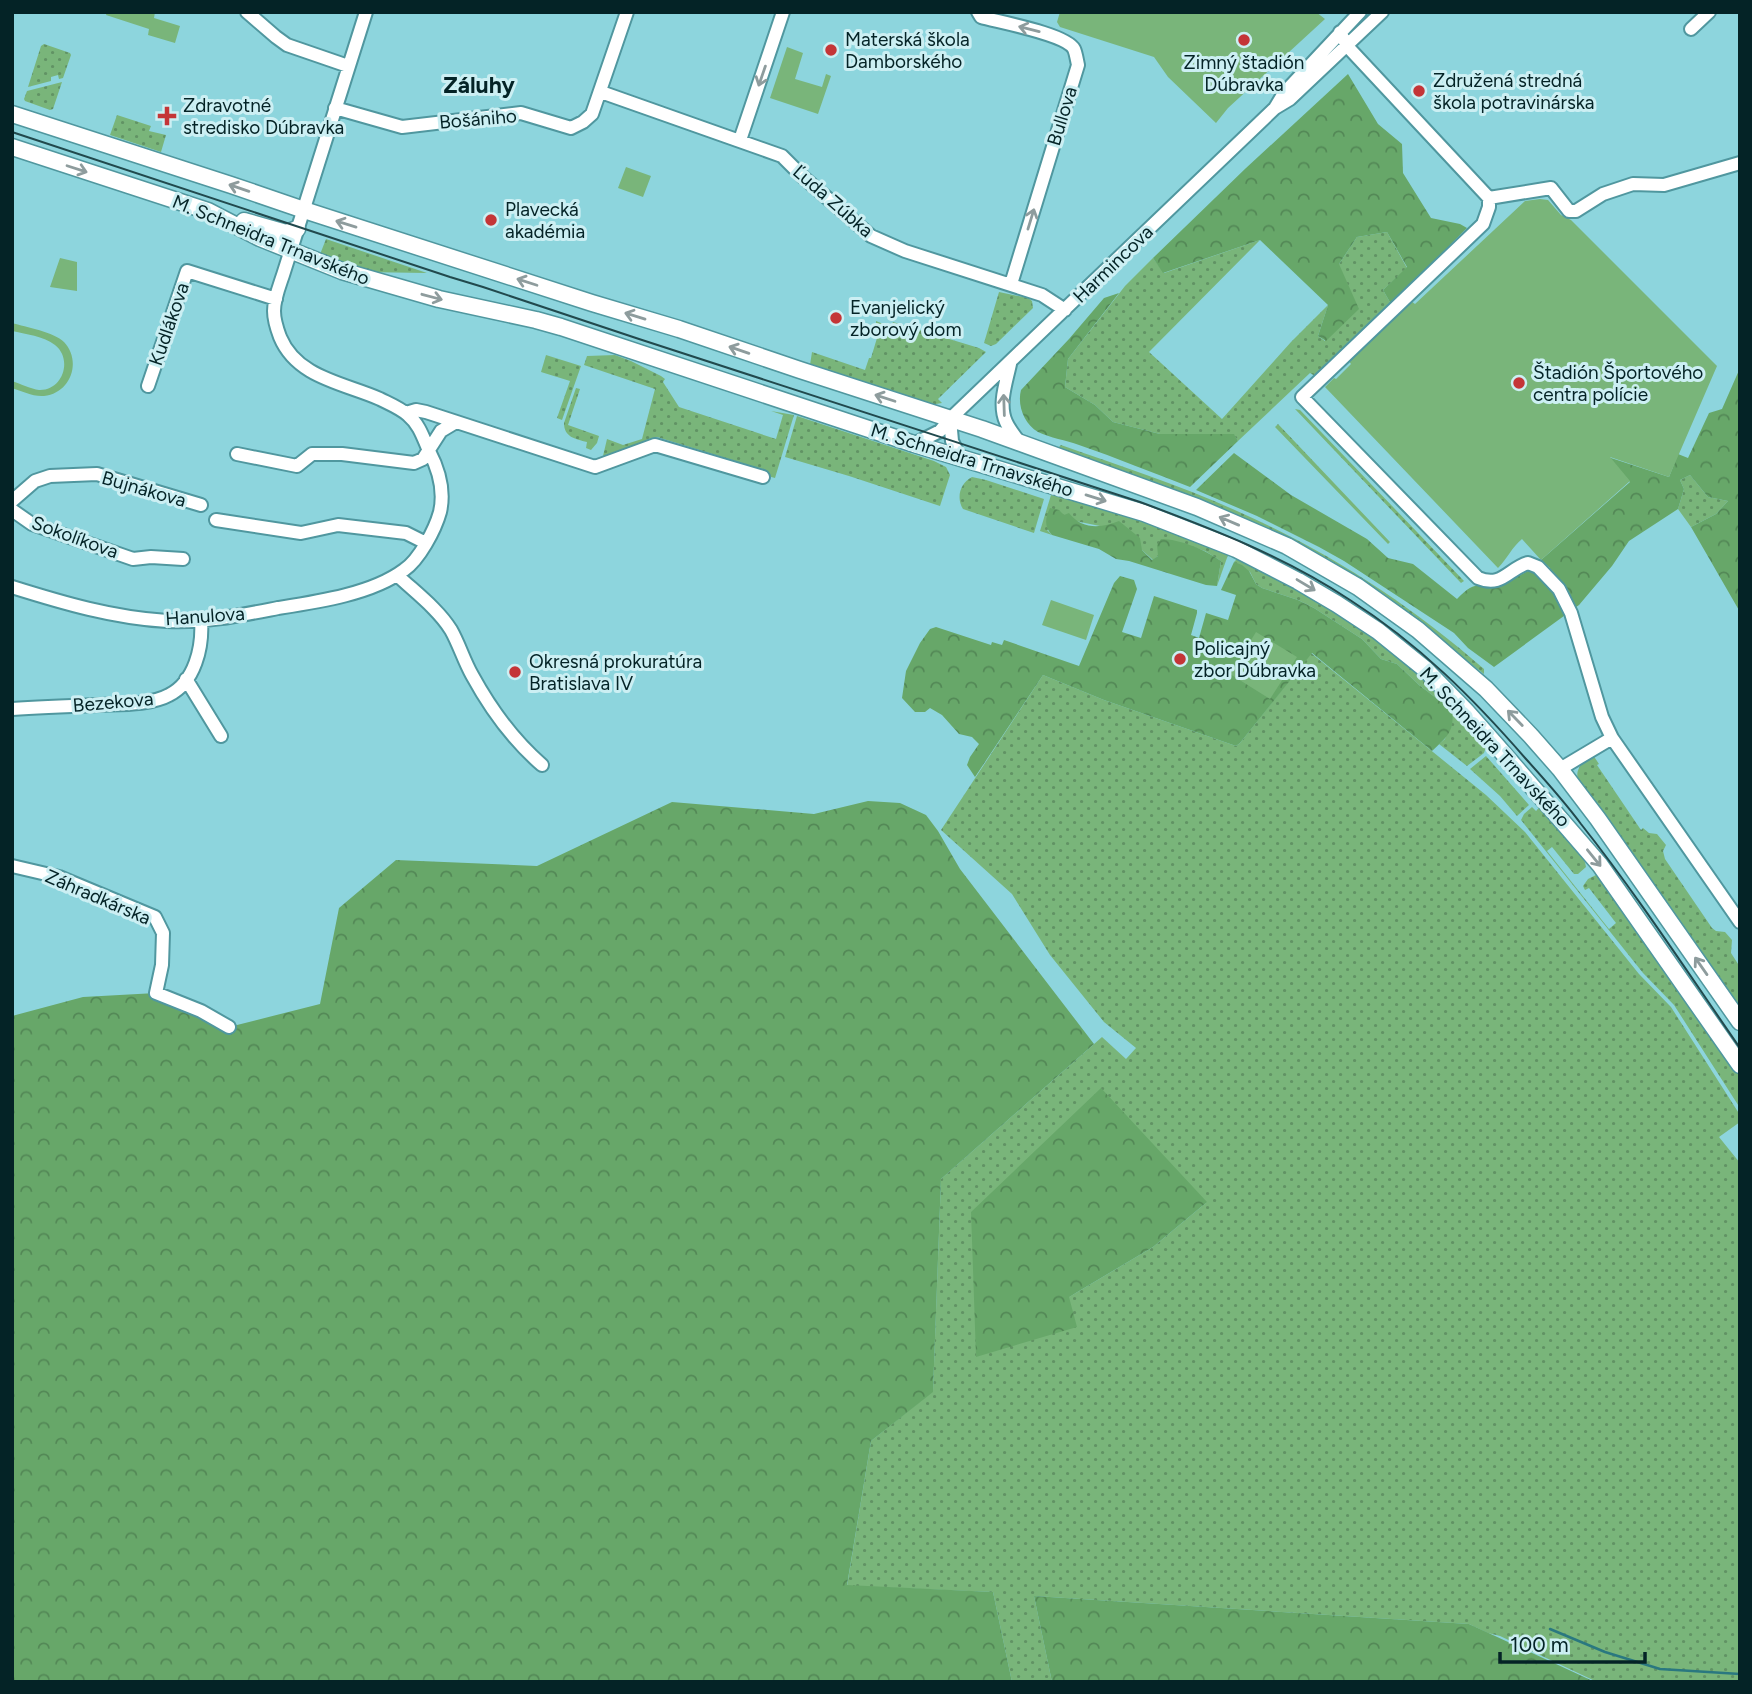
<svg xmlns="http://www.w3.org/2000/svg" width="1752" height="1694" font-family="Figtree,sans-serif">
  <defs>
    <pattern id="grass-dots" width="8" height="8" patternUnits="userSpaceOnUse" patternTransform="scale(1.75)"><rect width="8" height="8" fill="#79b57a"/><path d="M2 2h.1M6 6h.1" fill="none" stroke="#619364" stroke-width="1.8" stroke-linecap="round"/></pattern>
    <pattern id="forest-crowns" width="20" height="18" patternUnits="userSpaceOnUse" patternTransform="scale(1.75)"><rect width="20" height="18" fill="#67a769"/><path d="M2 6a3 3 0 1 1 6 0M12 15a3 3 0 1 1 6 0" fill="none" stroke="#538856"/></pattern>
  </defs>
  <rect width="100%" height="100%" fill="#8dd5dd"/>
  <path fill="url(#grass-dots)" fill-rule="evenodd" d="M44,44L70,53L71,55L63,78L59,79L58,75L51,77V81L28,87L41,46Z
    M62,82L53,109L50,110L25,101L24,99L27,91Z
    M117,115L151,126L149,131L166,135L161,152L110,135Z
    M1387,232L1407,268L1383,290L1391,304L1315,376L1310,373L1238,441L1234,435L1160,434L1113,422L1095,405L1065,387L1068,359L1125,286L1153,258L1164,273L1260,240L1149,352L1222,419L1291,342L1328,305L1318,336L1325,341L1339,264L1357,237Z
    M326,239L427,273L362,272L319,257Z
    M999,292L1028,298L1032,301L1033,308L996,344L991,346L984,343Z
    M876,321L891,327L893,322L979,348L986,352L938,399L942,403L930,405L812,367L810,365L812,352L865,370L869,358H871L877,338L875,337L879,325L876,324Z
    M546,355L581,366L562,420L557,418L570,381L541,372Z
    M615,355L631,361L661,376L665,379L663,382L679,407L776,439L783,415L771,411L794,415L775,478L746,470L745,464L657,437L603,456L607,439L623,445L642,439L655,389L584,365L587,356Z
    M576,388L580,389L568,425L599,436L597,443L591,450L586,448L587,442C575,439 564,437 564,423Z
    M1295,409L1300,410L1464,581L1461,583Z
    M797,416L934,461L946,467L950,475L940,506L849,476L785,457Z
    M1278,424L1390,542L1388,544L1275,427Z
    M1061,445C1120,466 1180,485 1237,511C1326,550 1410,604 1484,669V674L1393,603L1200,500L1147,479L1146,481L1060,449L1059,447Z
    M1690,475L1708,497L1728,501L1716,514L1691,527L1678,509L1684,489L1680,480Z
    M972,477L986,480L1044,499L1034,533L963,509C956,498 960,483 972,477Z
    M1051,495C1111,508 1171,529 1228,555L1217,586L1221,561L1205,551L1190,546L1158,556L1153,560L1142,550L1105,527L1075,521L1047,530L1052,535L1040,531Z
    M1238,558C1332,602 1423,662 1486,747L1484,753L1467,766L1439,744L1445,739L1452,710L1419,685L1397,664L1381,659L1362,639L1314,608L1298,600L1262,588L1256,584L1250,572L1234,562Z
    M1311,653L1486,795L1525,832L1639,974L1671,1007L1740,1115V1122L1719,1137L1740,1163V1682H1597L1500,1636L1488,1633L1469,1624L1034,1596L1052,1682H1012L993,1592L847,1586L871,1441L933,1391L941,1179L1102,1037L1126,1059L1136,1048L1104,1022L1050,955L1012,894L941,830L1043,675L1104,700L1236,746L1240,743ZM1207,1202L1153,1247L1069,1297Z
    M1593,755L1599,764L1597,765L1641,830L1643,828L1649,833L1657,834L1666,845L1663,851L1665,859L1712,928L1716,931L1725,932L1732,940L1731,953L1740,967V1011L1579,782C1573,769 1584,761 1593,755Z
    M1486,756L1529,805L1517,816L1500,796L1470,769Z
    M1532,807L1536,811L1539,808C1551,821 1585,850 1586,867L1578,874H1574L1552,847L1547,851L1609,929L1616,923L1589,888L1585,890L1583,886L1588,879L1596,875L1607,884L1740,1076V1108L1674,1005L1643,973L1521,820L1524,814Z"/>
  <path fill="url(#forest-crowns)" d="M1348,74L1378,124L1402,144L1403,173L1431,218L1460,224L1467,228L1391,304L1383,290L1407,267L1387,232L1357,237L1339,264L1359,309L1326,341L1318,336L1328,305L1260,240L1163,273L1153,258L1246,168Z
    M1119,293L1068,359L1065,387L1095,405L1113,422L1160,434H1234L1238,441L1190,487C1153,473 1117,458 1079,445C1066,440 1050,438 1038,432C1024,424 1017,405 1021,390L1069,339L1104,298Z
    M1740,368V612L1691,527L1716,514L1728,501L1708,497L1690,475L1680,480L1684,489L1678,509L1629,541L1612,566L1579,605L1494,667L1468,648L1454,633L1344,561L1319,547L1257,516L1196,490L1234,453L1291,495L1367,539L1388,558L1413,564L1457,599C1479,575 1482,592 1503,584C1512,580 1519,575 1528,571L1543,576L1550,568L1541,560L1630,482L1608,457L1669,477L1678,454L1688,458L1709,413L1722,409Z
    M1050,508L1059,510L1064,515L1069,513C1082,530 1102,528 1119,521L1140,538L1142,550L1152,560L1158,556L1157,545L1161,539C1180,539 1206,550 1221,561L1217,586L1206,585L1129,561L1116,559L1099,549L1052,535C1044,527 1045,518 1050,508Z
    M1234,562L1242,565L1249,571L1256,584L1262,588L1298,600L1314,608L1362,639L1381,659L1397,664L1419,685L1452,710C1455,731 1447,737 1432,751L1312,653L1240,743L1236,746L1104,700L1043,675L975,777L967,765L970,757L979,744L972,737L959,734L942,715L930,708L925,712H915L902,698L906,671L920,643L930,629L936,627L991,645L992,642L1002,645L1004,640L1079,666L1114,583L1120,576L1134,580L1137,589L1122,632L1141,638L1154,596L1197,610V613L1191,635L1199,638L1206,613L1228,620L1236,595L1221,590Z
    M868,801L900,803L926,815L938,831L960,869L1094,1044L941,1179L933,1392L871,1441L847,1585L993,1592L1012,1682H12V1016L83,997L156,993L229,1027L320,1004L339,908L396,860L537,866L672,802L814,814Z
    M1101,1088L1207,1202L1153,1247L1069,1297L1077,1327L976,1357L971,1212Z
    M1034,1596L1469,1624L1595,1682H1052Z"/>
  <path fill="#79b57a" d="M107,12H155L154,18L180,26L175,43L148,35L149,29L106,15Z
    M1060,12H1316L1325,19L1228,108L1216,123L1168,77L1154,57L1060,27L1057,22Z
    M787,47L803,53L795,79L822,87L826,74L831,76L818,114L770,98Z
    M626,167L651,176L643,197L618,188Z
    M1540,199L1548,200L1561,215L1571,220L1717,366L1669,477L1610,457L1630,481L1541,560L1522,539C1512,547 1507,559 1498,568L1325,387L1334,378L1336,379L1351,364L1349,361L1411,301L1415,304L1525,201Z
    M60,258L77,262V291L50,287Z
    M12,323C26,327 54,332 64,342C82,361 71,393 44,396C33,397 22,391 12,388V381C21,384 31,389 39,390C63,391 73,359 55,345C44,336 25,334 12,331Z
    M1051,600L1094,615L1086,640L1042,625Z
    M1256,632L1297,657L1270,699L1230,674Z"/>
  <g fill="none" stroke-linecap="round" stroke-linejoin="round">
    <path stroke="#2a7880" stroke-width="2.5" d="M1550,1629L1605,1652L1660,1669L1740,1674"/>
    <defs>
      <path id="minor" d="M247,12L276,37L287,45L348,66
        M978,12L981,17C999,22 1066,34 1074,49C1076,53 1077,61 1078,65L1011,284
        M1691,29L1709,12
        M1340,32L1347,46L1489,198V207L1483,224L1302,397L1478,578C1502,588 1508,569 1528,563L1538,567L1559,589L1571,613L1602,717L1612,738L1740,922
        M601,92L782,156L803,177L871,236L905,251L1042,295L1065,310
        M335,108L402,127L521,113L571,128L583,122L592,114L627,12
        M1275,108L1284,93L1360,12
        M740,140L783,12
        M1489,198L1551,188L1569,211H1576L1603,194L1633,184L1664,185L1740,163
        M1010,364C1006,383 998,404 1006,422C1009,429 1015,436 1019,442
        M148,386L187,271L276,299
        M406,413L416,410L426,412L595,467L655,445L763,477
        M950,419L952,441L960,458
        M914,444L940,431L950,419L1275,108L1290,99L1382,12
        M237,454L297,466L312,454H342L414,463L423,459L441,431L456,422
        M12,501L35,481L50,476L97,474L201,505
        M12,510L32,524L133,559L151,557L183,559
        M216,520L301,533L338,525L406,533L426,543
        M397,575C415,592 438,609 451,630C459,644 464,661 472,675C490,708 513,740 542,765
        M12,587C63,603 114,618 167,621C205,623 242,615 278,608C317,602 372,594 404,570C419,560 435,530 440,512C445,490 439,470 429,451C423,437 419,424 408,415C400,408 390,404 380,399C344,383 297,378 280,337C277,329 274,320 274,311C274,299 279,287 283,275L366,12
        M186,679L221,736
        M12,709C41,707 70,706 99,705C119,704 151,705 169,695C195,682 203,647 201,620
        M1560,769L1612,738
        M12,866L59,877L155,917L163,933L162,965L156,993L201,1011L229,1027"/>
      <path id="major" d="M12,114L231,185L304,210L592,303L679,329L800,370L982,429L1197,507L1287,546L1358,587L1418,630L1486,689L1531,736L1560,769L1598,819L1740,1022
        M12,147L208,211L260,238L342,271L439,299L536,320L561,327L914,444L1144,513L1236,549L1298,581L1337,604L1378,631L1425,669L1466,711L1497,746L1600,865L1740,1065
        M244,221L286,233L297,229"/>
    </defs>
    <use href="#minor" stroke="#50979f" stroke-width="16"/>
    <use href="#major" stroke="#50979f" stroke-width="19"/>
    <use href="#minor" stroke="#fff" stroke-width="12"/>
    <use href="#major" stroke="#fff" stroke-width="16"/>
    <path stroke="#21494d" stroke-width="2" d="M12,132L450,277L483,287L639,339L1140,502C1213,529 1285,557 1350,600C1419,644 1473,698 1526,759C1545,780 1564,801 1581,824C1638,896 1688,973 1740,1048"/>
  </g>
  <defs><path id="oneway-shaft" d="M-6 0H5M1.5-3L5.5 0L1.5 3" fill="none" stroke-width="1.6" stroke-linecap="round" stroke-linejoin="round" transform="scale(1.75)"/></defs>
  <g stroke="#8e9c9d">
    <use href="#oneway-shaft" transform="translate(1029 29) rotate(-166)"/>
    <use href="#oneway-shaft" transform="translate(762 76) rotate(109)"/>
    <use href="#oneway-shaft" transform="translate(77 169) rotate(18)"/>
    <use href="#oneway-shaft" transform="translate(239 188) rotate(-161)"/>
    <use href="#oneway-shaft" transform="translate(1031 219) rotate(-73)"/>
    <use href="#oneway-shaft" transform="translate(346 224) rotate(-163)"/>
    <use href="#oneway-shaft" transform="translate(527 282) rotate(-162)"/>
    <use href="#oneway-shaft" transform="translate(432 297) rotate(15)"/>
    <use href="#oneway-shaft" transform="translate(635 316) rotate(-163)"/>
    <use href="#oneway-shaft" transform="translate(739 350) rotate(-161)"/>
    <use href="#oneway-shaft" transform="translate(885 398) rotate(-162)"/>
    <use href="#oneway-shaft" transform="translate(1004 405) rotate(-92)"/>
    <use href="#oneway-shaft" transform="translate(1096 498) rotate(17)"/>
    <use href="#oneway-shaft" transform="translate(1229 521) rotate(-157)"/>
    <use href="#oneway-shaft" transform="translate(1306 585) rotate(31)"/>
    <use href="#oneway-shaft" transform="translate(1515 718) rotate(-134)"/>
    <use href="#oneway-shaft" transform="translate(1594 858) rotate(51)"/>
    <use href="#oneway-shaft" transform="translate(1701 966) rotate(-125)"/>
  </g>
  <g fill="#c43537" stroke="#cceff3" stroke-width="2.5">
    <circle cx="1244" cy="40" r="7"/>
    <circle cx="831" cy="50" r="7"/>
    <circle cx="1419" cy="91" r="7"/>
    <path d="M163.5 105.5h7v7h7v7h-7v7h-7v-7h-7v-7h7z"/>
    <circle cx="491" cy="220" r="7"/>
    <circle cx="836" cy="318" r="7"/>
    <circle cx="1519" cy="383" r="7"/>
    <circle cx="1180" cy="659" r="7"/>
    <circle cx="515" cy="672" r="7"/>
  </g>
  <g text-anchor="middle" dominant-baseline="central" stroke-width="6" stroke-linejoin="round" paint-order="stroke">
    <g font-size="19" fill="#042326" stroke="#cceff3" text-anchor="start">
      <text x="845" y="39">Materská škola<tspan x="845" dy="22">Damborského</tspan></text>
      <text x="1244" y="62" text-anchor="middle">Zimný štadión<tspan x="1244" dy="22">Dúbravka</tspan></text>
      <text x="1433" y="80">Združená stredná<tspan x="1433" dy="22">škola potravinárska</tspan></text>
      <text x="183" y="105">Zdravotné<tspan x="183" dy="22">stredisko Dúbravka</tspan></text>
      <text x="505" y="209">Plavecká<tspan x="505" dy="22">akadémia</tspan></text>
      <text x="850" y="307">Evanjelický<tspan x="850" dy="22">zborový dom</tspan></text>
      <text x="1533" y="372">Štadión Športového<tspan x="1533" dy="22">centra polície</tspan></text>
      <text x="1194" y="648">Policajný<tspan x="1194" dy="22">zbor Dúbravka</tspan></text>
      <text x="529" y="661">Okresná prokuratúra<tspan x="529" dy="22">Bratislava IV</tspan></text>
    </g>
    <g font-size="19" fill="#042326" stroke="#cceff3">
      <text transform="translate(1062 116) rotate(-73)">Bullova</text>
      <text transform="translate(478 119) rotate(-5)">Bošániho</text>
      <text transform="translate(833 201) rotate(41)">Ľuda Zúbka</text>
      <text transform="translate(271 240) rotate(22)">M. Schneidra Trnavského</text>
      <text transform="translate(1113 264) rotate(-44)">Harmincova</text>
      <text transform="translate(169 324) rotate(-71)">Kudlákova</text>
      <text transform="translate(972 460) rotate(17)">M. Schneidra Trnavského</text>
      <text transform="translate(144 489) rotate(16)">Bujnákova</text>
      <text transform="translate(75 537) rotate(20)">Sokolíkova</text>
      <text transform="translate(205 616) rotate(-4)">Hanulova</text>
      <text transform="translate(113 702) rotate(-5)">Bezekova</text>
      <text transform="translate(1495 747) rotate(47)">M. Schneidra Trnavského</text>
      <text transform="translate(98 897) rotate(23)">Záhradkárska</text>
    </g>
    <g font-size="23" font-weight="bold" fill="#042326" stroke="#cceff3">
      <text x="479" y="85">Záluhy</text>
    </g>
  </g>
  <rect width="1752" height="1694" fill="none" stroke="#042326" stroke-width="28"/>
  <path d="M1500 1652v10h145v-10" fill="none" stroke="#042326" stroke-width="3.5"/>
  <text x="1510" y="1652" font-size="21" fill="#042326" stroke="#cceff3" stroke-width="5" paint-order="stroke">100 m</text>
</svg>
